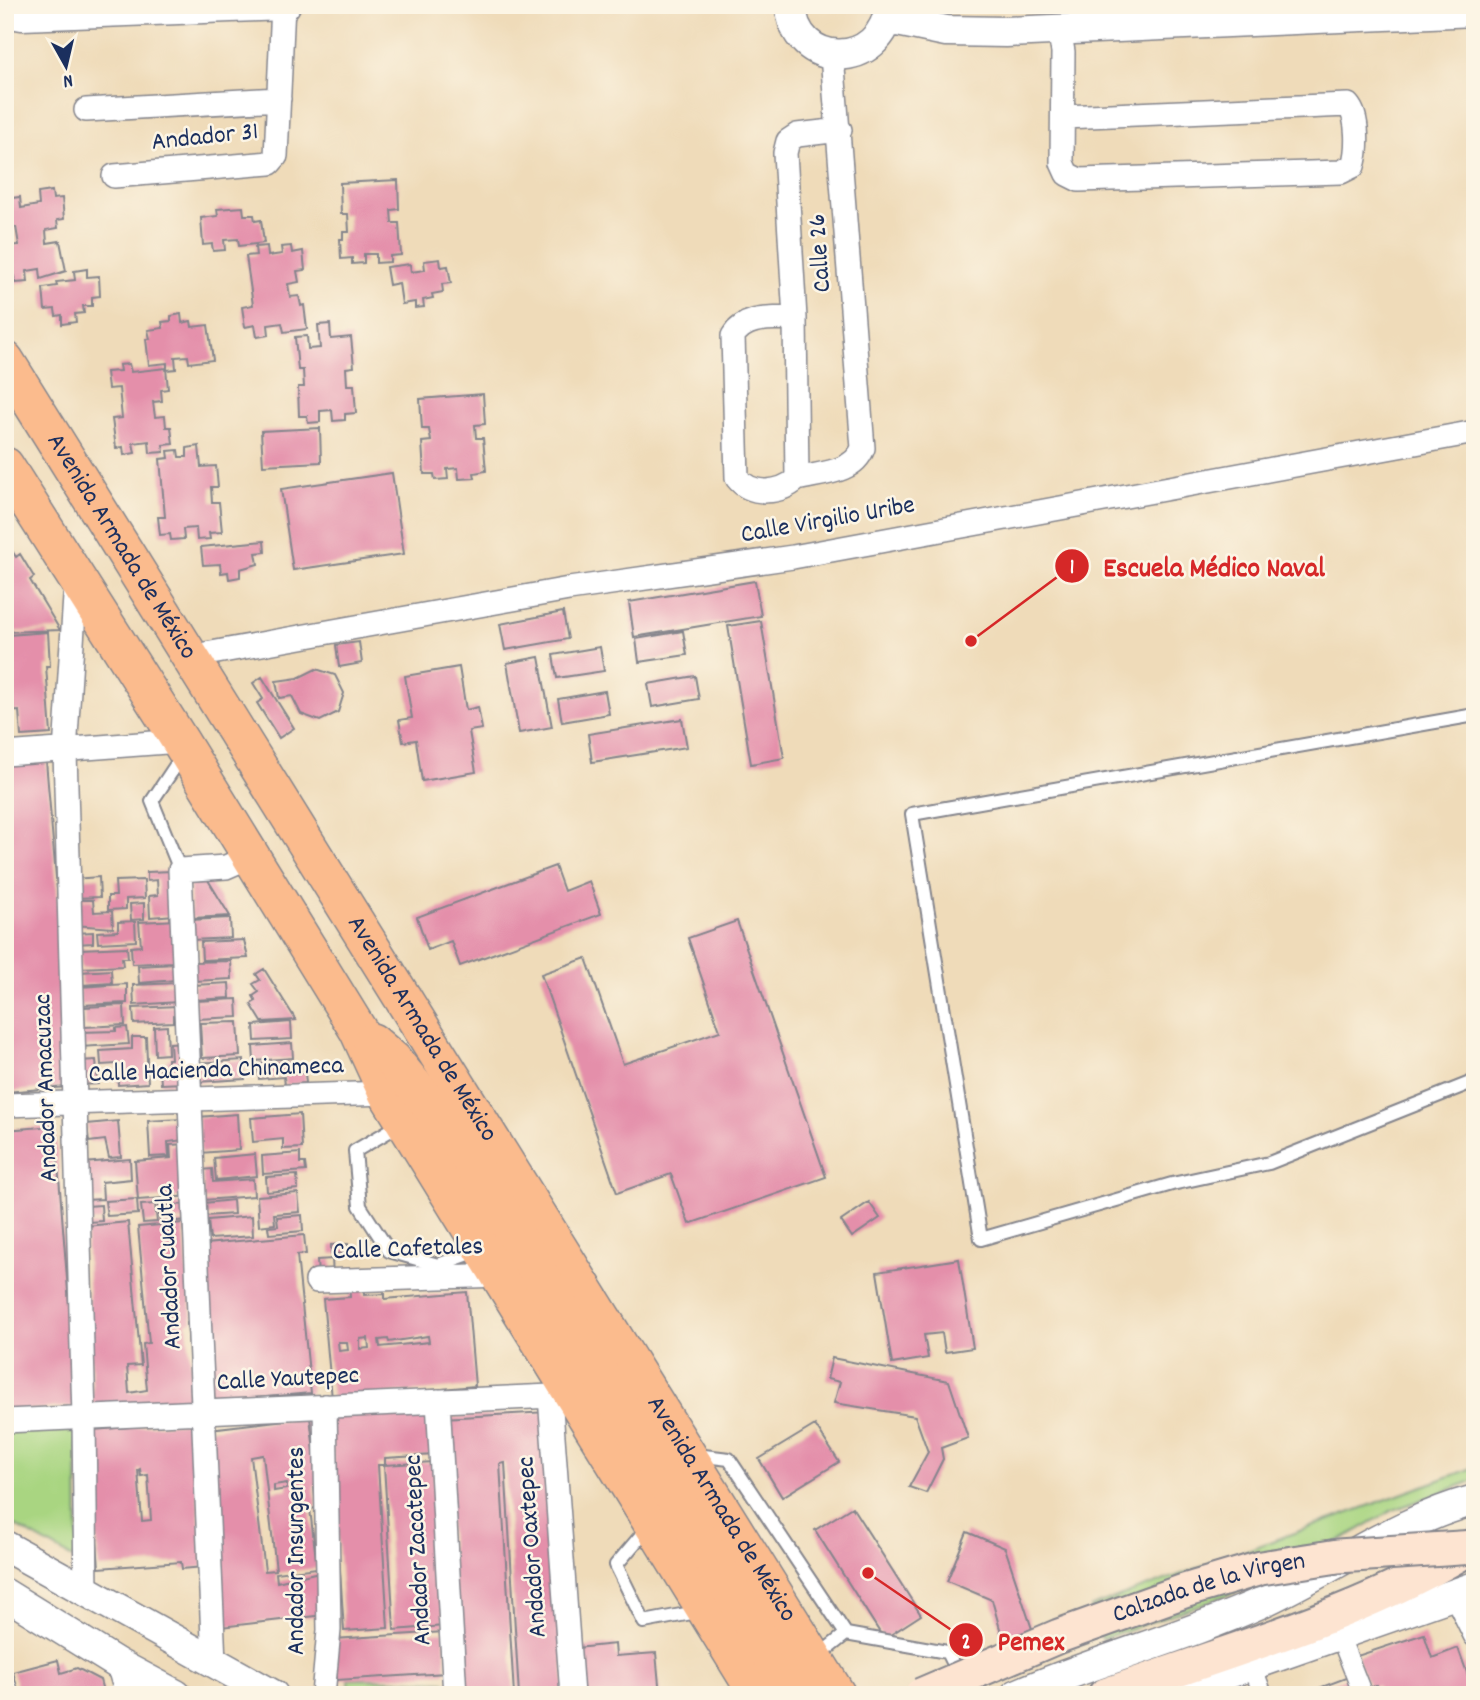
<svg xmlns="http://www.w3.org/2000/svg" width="1480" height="1700" font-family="Dekko,sans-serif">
  <rect width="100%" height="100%" fill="#fcf5e5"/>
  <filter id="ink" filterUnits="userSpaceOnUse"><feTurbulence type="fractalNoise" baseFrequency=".0143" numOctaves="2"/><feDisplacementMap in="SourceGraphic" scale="14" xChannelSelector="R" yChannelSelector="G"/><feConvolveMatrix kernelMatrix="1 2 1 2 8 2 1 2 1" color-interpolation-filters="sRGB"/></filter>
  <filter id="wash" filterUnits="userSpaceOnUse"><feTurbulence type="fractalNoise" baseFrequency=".00686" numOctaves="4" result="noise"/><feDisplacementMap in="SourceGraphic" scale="28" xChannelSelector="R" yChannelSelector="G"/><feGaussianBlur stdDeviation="1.57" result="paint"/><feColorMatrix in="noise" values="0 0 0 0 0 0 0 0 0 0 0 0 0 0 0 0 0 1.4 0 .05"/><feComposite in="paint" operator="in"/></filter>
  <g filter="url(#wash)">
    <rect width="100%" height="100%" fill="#efdbb9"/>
    <path fill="#a9d581" stroke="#628270" stroke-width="2" d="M77,1423L78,1561L5,1520V1429Z
      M1475,1467V1480L1391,1511L1288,1570L1247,1588L1102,1639L1091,1607Z
      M349,1679L445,1681L447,1695H350Z"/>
    <g id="blocks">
      <path fill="#e48faa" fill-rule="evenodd" d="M398,180L399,209L391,210L392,223H399L401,255L390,256V262L376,263V254H364V263L352,264V258L341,259L340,239H343V232H349L348,214H341L340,183Z
        M52,191L53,199L62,198L64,219L57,220L58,228L46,230L47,243L60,241L66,271L41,279L40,269L27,271L28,282L15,283L14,276L5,277V246L19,245L16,227H12L11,220L5,221V199L20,197L21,208L39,205L38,193Z
        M243,207L244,215H254L255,221L261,220L264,243L239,246L238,239L224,240L225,250L213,251L212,244L203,245L201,218L218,216L217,209Z
        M267,246L268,256L282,254L281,247L291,246L292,253L303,251L305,270L297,271L299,282L288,284L290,297L299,296L301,306L304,305L307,329L284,332L282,323L268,325L269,335L257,337L255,325L245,327L242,307L253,305L246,256L256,255L255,247Z
        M440,259L441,267L448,266L451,283L442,284L443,292L432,294L433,298L423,300L424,307L415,308V302L402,304L399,283L389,285L386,267L410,264L411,272L425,270L424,261Z
        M87,269V277L99,276L100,296L92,297V306H83L84,313L75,314L76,322L62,324V315L56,316L55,309L45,310L43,288L57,286L56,282L75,280L74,271Z
        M181,314L182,323L191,321L192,327L208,325L213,360L189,363L188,356L175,357L176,369L167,370V363L149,365L146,339H150L148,330L163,328L162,322L171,321V316Z
        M330,324L331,339L351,337L354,367L346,368L347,385H354L356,413L345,414V420L333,421L332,410L320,411V422L308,423L307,416H299L298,387H304L303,370H298L295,337L307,336L308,349L320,348L318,325Z
        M129,364L131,372L166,368L168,389L161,390L162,401L153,402L155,417L165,416L166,427H171L173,444L163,445L164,452L150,453L149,441L133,443L135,453L124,455L123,447L116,448L112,419L122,418L119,388L108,389L106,372L120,371L119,365Z
        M483,394L485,424L475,425L476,438H483L486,471L474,473L475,478L459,479L458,468L447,469L448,479L435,480L434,474H424L422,442L431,441L429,429H422L420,399Z
        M320,428L321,462L263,465L261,431Z
        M199,446L201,467L216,466L218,487H211L212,502H219L222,532L209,533L210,539L197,540L196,528L183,529L184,539L171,540L170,534L160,535L158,517H165L160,459L169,458L168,451L178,450L179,457H187V448Z
        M392,473L404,554L293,570L281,489Z
        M264,541L265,552L256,553L258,564L240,569V577L229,579L228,572L221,573L220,564L203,565L201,547Z
        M9,546L16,557L20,554L34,577L30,580L60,630L5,632V547Z
        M755,581L761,616L634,637L629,602Z
        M563,612L568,639L505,650L500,624Z
        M761,621L784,758L751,764L728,626Z
        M683,631L687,655L639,662L636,639Z
        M48,632L50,666H46L51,734L21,736L19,711L5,712V670L10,669L8,635Z
        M359,642L362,663L339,667L336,645Z
        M600,647L604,671L557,678L553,655Z
        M539,657L552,727L519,733L507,663Z
        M459,667L466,710L478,707L482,729L469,731L476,772L422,781L416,740L403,742L399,720L412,718L405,676Z
        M316,669L335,675L344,693L338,712L320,721L301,714L292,696L279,698L276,681L298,678Z
        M695,676L699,699L652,707L648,684Z
        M262,677L294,728L279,738L257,703L263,699L253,683Z
        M605,691L609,714L562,722L558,699Z
        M682,719L687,747L592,762L588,734Z
        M46,761L69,1029L67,1087L5,1092V764Z
        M555,866L564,891L589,881L601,914L460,966L451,941L428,950L417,917Z
        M173,871L175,915L150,917L149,896L158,895L157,880L147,881V872Z
        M99,877L100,897L74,898L73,879Z
        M144,880L145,898L126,899V909L108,910V896H116L115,881Z
        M208,880L230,916L191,918L190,881Z
        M72,900H93L94,912L112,911L113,928L74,925Z
        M144,903V919L131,920L130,904Z
        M230,918L231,938L191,940L190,920Z
        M178,920L174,962L132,964L131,947L141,946L139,922Z
        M135,921L136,941L98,943L97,932L118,931V922Z
        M737,921L826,1177L689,1224L671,1174L617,1193L541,974L586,958L623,1064L720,1031L688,938Z
        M93,932V943L75,944V933Z
        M244,940L248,958L202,960L201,942Z
        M127,947L128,958H122L123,966L81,968L80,949Z
        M231,961L232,979L194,981L193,962Z
        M175,964L176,980L139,983L138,966Z
        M264,969L296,1020L262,1022L251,1004L256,1001L253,996L259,992L253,984L260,980L256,974Z
        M111,970L112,983L81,985L80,972Z
        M177,983L178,1002L134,1005L133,985Z
        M229,983L230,998L194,1000V985Z
        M127,984V1003L80,1005L79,987Z
        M237,999L238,1017L196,1019L195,1001Z
        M124,1005L125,1025L85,1027L84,1007Z
        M178,1006L179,1014L173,1015V1022L134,1024L133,1008Z
        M238,1022L240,1056L202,1058L200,1023Z
        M291,1022L292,1039L255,1041L254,1025Z
        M167,1026L168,1054L155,1055L154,1027Z
        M127,1027L129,1044L80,1047V1032L116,1031V1028Z
        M132,1037H146L148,1083L118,1085L117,1064L101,1065L100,1051L132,1049Z
        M183,1042L184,1083L161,1084L160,1068L167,1067V1059H171L170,1043Z
        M292,1043L293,1058L254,1061L253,1046Z
        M96,1060L98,1084L80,1085L79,1061Z
        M244,1060L245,1079L197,1082L196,1063Z
        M292,1062L293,1073H305L306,1083L285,1085L284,1077L259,1079L258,1064Z
        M237,1114L239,1150L200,1153L198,1117Z
        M300,1114L302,1148L283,1149V1139L253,1142L251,1118Z
        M182,1119L184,1140L168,1142L169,1156L150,1157L148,1121Z
        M118,1121L121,1157L109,1158L105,1140L89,1142L87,1124Z
        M55,1126L77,1406L5,1412V1130Z
        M186,1144L191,1196L138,1200L135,1161L171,1158L170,1145Z
        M300,1153V1163H305L306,1171L263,1174L262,1156Z
        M255,1154L257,1176L216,1180L214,1158Z
        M130,1159L131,1179L102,1182L103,1199L86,1200L84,1163Z
        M212,1169L213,1182L253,1179L254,1196L204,1200L202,1170Z
        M297,1175L298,1189L267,1192L266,1177Z
        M298,1193L300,1212L274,1214L275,1224L259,1226L257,1196Z
        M137,1199L138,1214L107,1216L105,1201Z
        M233,1200L234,1214L205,1216L204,1203Z
        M869,1202L880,1218L852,1237L841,1221Z
        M155,1204L157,1222L143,1223L141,1205Z
        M189,1204L191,1220L160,1222L158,1206Z
        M101,1205L102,1221L89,1222L87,1206Z
        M302,1215L303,1231L269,1234L268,1227L278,1226L277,1217Z
        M252,1216L253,1236L210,1239L208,1220Z
        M128,1222L141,1365L127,1366L129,1393L147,1390L143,1344L149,1343L138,1227L183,1223L192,1322L187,1323L194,1402L93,1411L86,1226Z
        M304,1235L306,1254L297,1255L311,1393L210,1402L206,1302H210L205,1244Z
        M348,1244V1253L331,1254V1245Z
        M332,1259L333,1275L318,1276L317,1260Z
        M959,1259L973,1348L945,1352L942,1333L924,1335L928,1358L892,1364L877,1272Z
        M363,1283L364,1295L385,1294V1299L467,1292L475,1386L332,1399L323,1299L350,1297L349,1284ZM428,1336L429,1342L380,1347L379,1340L388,1339L389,1342ZM368,1338L369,1348L360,1349V1339ZM338,1342H347L348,1350L339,1351Z
        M832,1358L949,1381L968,1438L941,1448L943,1459L926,1493L909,1487L928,1452L915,1416L834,1403L840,1382L827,1379Z
        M431,1408L434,1455L385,1458V1465L433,1462L444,1626L394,1630L384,1465H378L388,1628L344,1631L330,1415Z
        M547,1412L565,1695H519L505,1463L500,1464L514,1695H460L443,1418Z
        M310,1417L318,1486H314L316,1508L310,1509L317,1568L276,1573L277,1582L319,1572L324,1615L221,1627L210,1429ZM263,1455L276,1570L265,1571L251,1457ZM287,1483V1489L274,1491V1485Z
        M192,1422L203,1567L182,1569L181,1562L99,1568L91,1464L93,1430ZM140,1469L141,1476L148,1475L151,1520L142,1521L138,1470Z
        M815,1425L839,1462L782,1497L759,1459Z
        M852,1507L921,1615L884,1639L815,1530Z
        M967,1532L1005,1548L1032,1629L1003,1640L992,1600L947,1581Z
        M444,1632L446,1673L337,1680L334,1639Z
        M1424,1634L1432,1658L1458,1648L1475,1695H1381L1377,1685L1369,1688L1357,1656Z
        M615,1644L616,1656L656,1653L660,1695H580L576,1648Z
        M58,1660L61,1673L77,1668L100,1680L104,1695H19L13,1672Z
        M1351,1676L1358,1695H1322L1319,1688Z"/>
    </g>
  </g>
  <g filter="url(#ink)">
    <use href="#blocks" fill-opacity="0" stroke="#85858c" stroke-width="2"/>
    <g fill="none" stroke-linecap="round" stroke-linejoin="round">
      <defs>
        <path id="service" d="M1475,715L912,814L981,1239L1172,1184L1269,1163L1475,1081
          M180,870L152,801L184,753
          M401,1124L355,1151L360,1206L389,1251L438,1265L480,1250
          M696,1455L729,1459L846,1634L818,1656
          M650,1525L616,1565L644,1622L702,1611
          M846,1634L947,1652L968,1695"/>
        <path id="pedestrian" d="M1339,1634L1363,1695
          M1252,1665L1263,1695"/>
        <path id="minor" d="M1141,5L1144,27
          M1059,28L1063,52L1062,163L1067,174L1079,180L1341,172L1353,166C1358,151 1359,117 1348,105L1064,117
          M86,110L279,99
          M114,176L270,163L276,156L283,5
          M795,318C772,319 746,315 733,336L737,478C752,497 781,493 797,479L795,318L785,153L788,141L797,135L840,130
          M797,479C821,473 854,473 863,448L832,55
          M76,581L65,752L84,1417L86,1593
          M189,657L569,589L793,557L1475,432
          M5,754L180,741
          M5,1105L387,1093
          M317,1281L502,1275
          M550,1396L572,1695
          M438,1401L455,1695
          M5,1421L574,1395
          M1455,1594L1475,1635
          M214,1662L180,870L226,867L251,856
          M118,1664L127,1695
          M5,1688L7,1695
          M323,1695L329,1630L325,1406"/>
        <path id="tertiary" d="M791,5C793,70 883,72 890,5
          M5,12L22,15L285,5
          M888,19L946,31L1006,32L1475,11
          M5,1546L273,1695
          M5,1594L118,1664L176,1695
          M1016,1695C1096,1660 1180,1639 1260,1603C1332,1570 1397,1521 1475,1500
          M1166,1695L1475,1587"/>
        <path id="secondary" d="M1105,1695C1230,1650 1361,1615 1475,1545"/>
        <g id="primary">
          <path id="s1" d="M5,360L837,1695"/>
          <path d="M5,466L180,741L358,1030L387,1093L758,1695"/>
          <path d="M372,1042L393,1060L457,1138L777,1666L806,1695"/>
        </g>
      </defs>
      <use href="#service" stroke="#85858c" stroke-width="16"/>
      <use href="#pedestrian" stroke="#85858c" stroke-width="21"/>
      <use href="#minor" stroke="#85858c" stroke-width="26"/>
      <use href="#tertiary" stroke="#85858c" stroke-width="33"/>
      <use href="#secondary" stroke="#85858c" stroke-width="37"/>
      <use href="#primary" stroke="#85858c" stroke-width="40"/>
      <use href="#service" stroke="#fff" stroke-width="12"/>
      <use href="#pedestrian" stroke="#fff" stroke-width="18"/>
      <use href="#minor" stroke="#fff" stroke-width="23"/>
      <use href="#tertiary" stroke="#fff" stroke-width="30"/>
      <use href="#secondary" stroke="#fde4d1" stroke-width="33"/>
      <use href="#primary" stroke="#fbbb8d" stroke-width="37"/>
      <defs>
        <g id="secondary-bridge">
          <path id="s2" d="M921,1695L1059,1636L1184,1591L1261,1568L1338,1556L1475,1547"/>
        </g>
      </defs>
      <use href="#secondary-bridge" stroke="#85858c" stroke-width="37" stroke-linecap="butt"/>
      <use href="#secondary-bridge" stroke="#fde4d1" stroke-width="33"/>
    </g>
  </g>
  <g text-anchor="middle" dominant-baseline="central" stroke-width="5" stroke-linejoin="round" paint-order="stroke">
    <g font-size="26" fill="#1b2f5e" stroke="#fcf5e5">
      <text transform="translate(205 138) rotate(-6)">Andador 31</text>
      <text transform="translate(821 253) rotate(-94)">Calle 26</text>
      <text transform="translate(828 521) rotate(-10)">Calle Virgilio Uribe</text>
      <text stroke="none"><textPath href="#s1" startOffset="220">Avenida Armada de México</textPath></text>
      <text stroke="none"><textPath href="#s1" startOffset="788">Avenida Armada de México</textPath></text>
      <text transform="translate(216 1071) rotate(-2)">Calle Hacienda Chinameca</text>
      <text transform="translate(47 1088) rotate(-92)">Andador Amacuzac</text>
      <text transform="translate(408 1250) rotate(-2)">Calle Cafetales</text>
      <text transform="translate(170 1267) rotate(-93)">Andador Cuautla</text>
      <text transform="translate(288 1380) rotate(-3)">Calle Yautepec</text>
      <text stroke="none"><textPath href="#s1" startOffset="1354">Avenida Armada de México</textPath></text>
      <text transform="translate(533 1547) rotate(-94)">Andador Oaxtepec</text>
      <text transform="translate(419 1550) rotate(-93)">Andador Zacatepec</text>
      <text transform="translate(297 1551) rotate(-90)">Andador Insurgentes</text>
      <text stroke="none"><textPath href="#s2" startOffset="308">Calzada de la Virgen</textPath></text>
    </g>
  </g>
  <path fill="none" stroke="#d62828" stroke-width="2.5" d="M971 641L1072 566M868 1573L966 1640"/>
  <g fill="#d62828" stroke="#fcf5e5" stroke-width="2.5">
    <circle cx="971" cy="641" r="7"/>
    <circle cx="868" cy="1573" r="7"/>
    <circle cx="1072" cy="566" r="18"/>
    <circle cx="966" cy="1640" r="18"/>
  </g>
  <g font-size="21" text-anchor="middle" font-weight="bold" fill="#fff">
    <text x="1072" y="573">1</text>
    <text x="966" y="1648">2</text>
  </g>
  <g font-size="28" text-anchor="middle" font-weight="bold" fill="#d62828" stroke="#fcf5e5" stroke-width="5" stroke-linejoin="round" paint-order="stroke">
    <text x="1214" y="576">Escuela Médico Naval</text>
    <text x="1031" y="1650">Pemex</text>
  </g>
  <rect width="1480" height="1700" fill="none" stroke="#fcf5e5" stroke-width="28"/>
  <g transform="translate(66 66) rotate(172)" stroke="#fcf5e5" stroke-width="5" paint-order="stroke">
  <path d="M0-5L12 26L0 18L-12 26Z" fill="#1b2f5e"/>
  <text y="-10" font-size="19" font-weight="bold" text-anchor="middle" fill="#1b2f5e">N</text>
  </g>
</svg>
